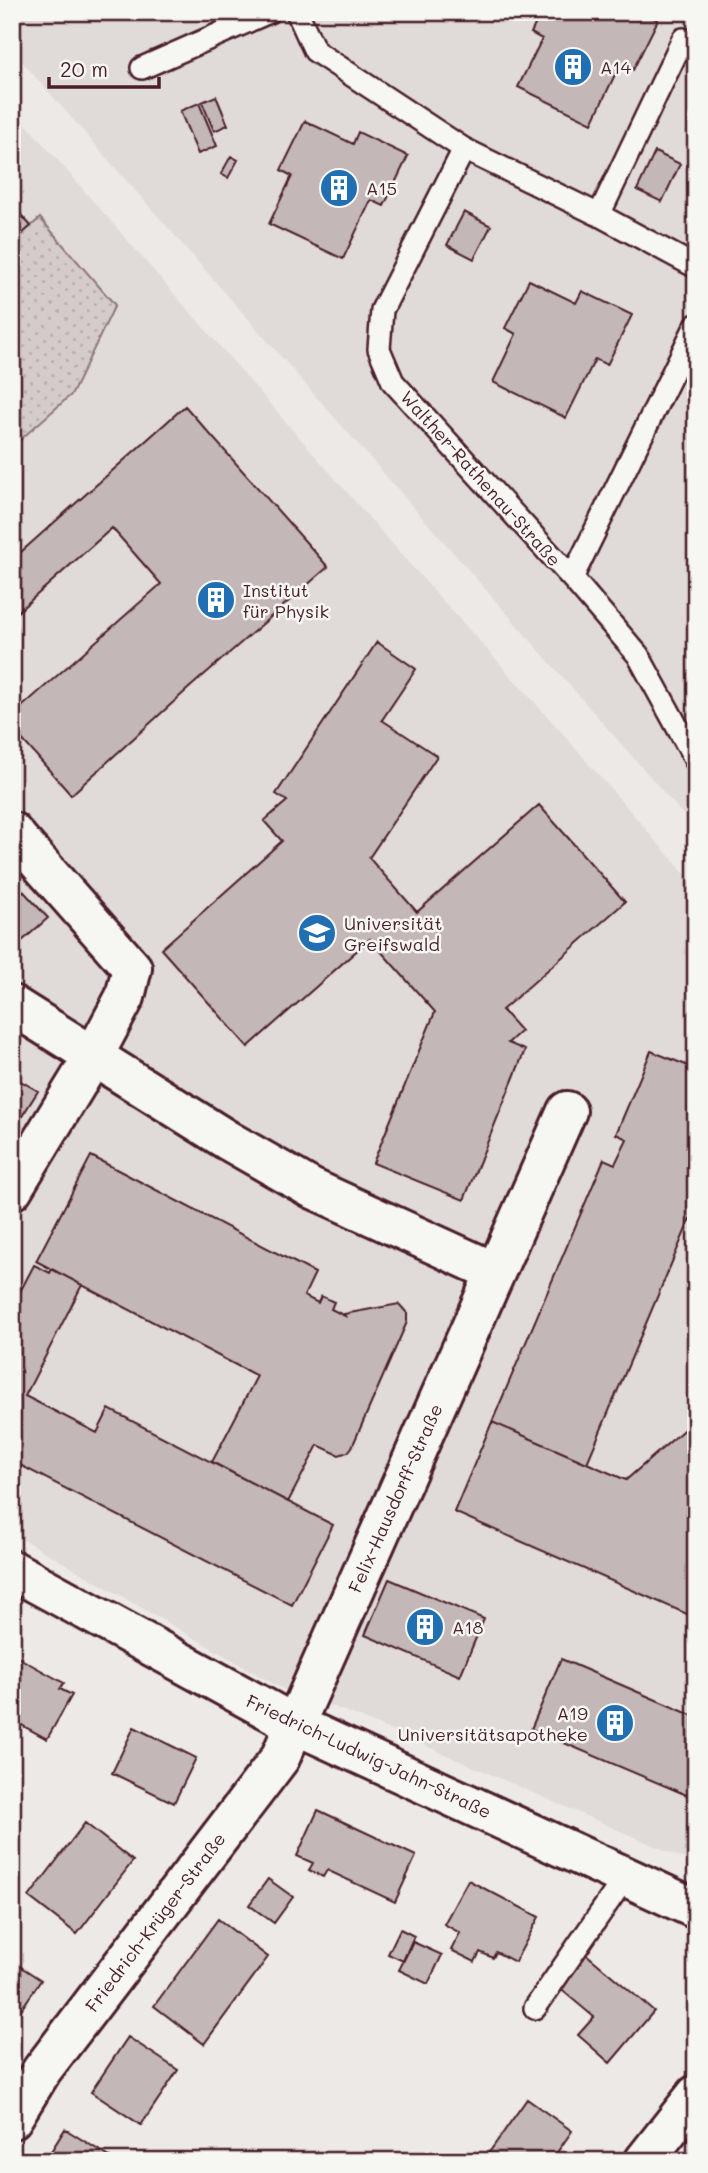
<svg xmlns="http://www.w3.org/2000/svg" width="708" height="2173" font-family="Mali,sans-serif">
  <defs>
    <pattern id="grass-dots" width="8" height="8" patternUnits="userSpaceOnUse" patternTransform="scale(1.75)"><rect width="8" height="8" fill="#d4cbca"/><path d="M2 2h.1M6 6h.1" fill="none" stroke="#b8aeae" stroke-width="1.8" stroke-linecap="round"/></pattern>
  </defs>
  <rect width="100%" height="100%" fill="#ece9e6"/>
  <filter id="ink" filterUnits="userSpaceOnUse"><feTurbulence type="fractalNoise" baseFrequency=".0143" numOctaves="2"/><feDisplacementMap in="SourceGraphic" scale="14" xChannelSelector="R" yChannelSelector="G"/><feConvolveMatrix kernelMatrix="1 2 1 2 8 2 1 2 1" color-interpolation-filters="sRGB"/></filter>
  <g filter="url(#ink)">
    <path fill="#e0dad8" d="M12,12H696V829L12,50Z
      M12,108L406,560L556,726L696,887V1864L353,1714L281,1688L12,1533Z"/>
    <path fill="url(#grass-dots)" stroke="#8f757a" stroke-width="2" d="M40,218L115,305L72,394L12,447V243Z"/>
    <path fill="#c4b7b7" stroke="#4a1f2b" stroke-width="2" d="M541,12H642L658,20L633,70L620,64L592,123L518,87L542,39L531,33Z
      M216,96L228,125L214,131L202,102Z
      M199,103L217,146L198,154L180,111Z
      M305,121L353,144L358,132L408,156L384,206L371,200L343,259L269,224L292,176L281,170Z
      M655,152L680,164L662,202L637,190Z
      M231,156L238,160L228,178L221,174Z
      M12,205L31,226L12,243Z
      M464,212L491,226L474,259L447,245Z
      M529,280L576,303L582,291L632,315L607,365L595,359L566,418L493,382L516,334L505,328Z
      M185,406L328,567L189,688L71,795L12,728V708L16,712L161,584L112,528L12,617V560Z
      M377,642L416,669L382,720L437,756L369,858L417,912L539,805L625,902L502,1010L521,1031L508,1043L525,1050L464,1200L373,1163L435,1012L370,939L248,1047L161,949L282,841L264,821L287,801L276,794Z
      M15,882L48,918L12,950V884Z
      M651,1051L696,1069V1217H691L587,1463L492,1422L604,1159L615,1164L627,1139L616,1134Z
      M12,1076L38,1091L12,1132Z
      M91,1156L315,1273L304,1296L318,1303L321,1296L334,1302L331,1309L345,1316L344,1314L399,1304L407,1313V1322L352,1447L348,1452L339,1455L318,1445L288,1502L212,1462L257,1376L36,1261Z
      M34,1265L50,1273L52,1269L82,1285L25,1396L97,1433L109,1409L333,1525L292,1605L12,1461V1307Z
      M696,1419V1618L454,1512L492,1422L626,1480Z
      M389,1579L484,1619L460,1676L365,1635Z
      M12,1654L64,1683L60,1689L72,1695L47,1739L12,1720Z
      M561,1659L696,1717V1799L531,1729Z
      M134,1727L196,1758L174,1803L112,1773Z
      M318,1810L416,1856L395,1902L327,1870L323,1877L309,1870L313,1863L297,1856Z
      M85,1823L133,1861L77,1934L29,1897Z
      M268,1879L293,1897L274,1923L249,1905Z
      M468,1880L539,1917L515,1962L496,1952L493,1958L480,1952L475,1962L451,1950L460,1933L444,1924Z
      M218,1919L268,1957L204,2044L154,2006Z
      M400,1929L414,1936L403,1961L388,1954Z
      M413,1942L442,1955L428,1984L399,1970Z
      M586,1954L654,2011L610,2063L578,2035L594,2017L558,1987Z
      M12,1961L41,1980L12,2023Z
      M128,2037L178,2070L141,2125L91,2092Z
      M527,2099L572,2131L551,2161H483Z
      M65,2129L116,2161H45Z"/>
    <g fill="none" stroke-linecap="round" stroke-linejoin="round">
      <defs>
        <path id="service" d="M297,12L315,51L464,149
          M142,68L269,12
          M599,215L683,39
          M696,267L599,215L464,149L382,310L379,349L393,382L572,578L638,655L696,761
          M572,578L696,325
          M535,2008L626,1876"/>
        <path id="minor" d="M12,832L132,968L125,997L93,1057L12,1190
          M12,1005L227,1140L311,1188L495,1272
          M12,1570L294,1724L696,1909
          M12,2119L42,2070L280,1758L567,1111"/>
        <path id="tertiary" d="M644,2161L696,2095"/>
      </defs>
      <use href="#service" stroke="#4a1f2b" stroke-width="26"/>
      <use href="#minor" stroke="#4a1f2b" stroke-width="44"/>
      <use href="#tertiary" stroke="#4a1f2b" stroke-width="44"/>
      <use href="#service" stroke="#f6f6f2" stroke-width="21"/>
      <use href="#minor" stroke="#f6f6f2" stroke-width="38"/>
      <use href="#tertiary" stroke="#f6f6f2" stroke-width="38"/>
    </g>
  </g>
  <defs>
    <symbol id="building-disc" viewBox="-11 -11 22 22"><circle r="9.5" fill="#1f6fb2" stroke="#f6f6f2"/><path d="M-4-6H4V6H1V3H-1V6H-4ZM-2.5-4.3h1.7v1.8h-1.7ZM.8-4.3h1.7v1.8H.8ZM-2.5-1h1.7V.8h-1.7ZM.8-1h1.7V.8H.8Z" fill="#fff"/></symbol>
    <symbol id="university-disc" viewBox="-11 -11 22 22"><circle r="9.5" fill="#1f6fb2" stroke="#f6f6f2"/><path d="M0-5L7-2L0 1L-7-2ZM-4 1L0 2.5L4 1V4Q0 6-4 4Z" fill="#fff"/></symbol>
  </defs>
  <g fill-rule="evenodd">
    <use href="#building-disc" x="551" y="45" width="44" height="44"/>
    <use href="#building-disc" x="317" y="166" width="44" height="44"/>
    <use href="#building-disc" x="194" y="578" width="44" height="44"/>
    <use href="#university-disc" x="295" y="911" width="44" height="44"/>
    <use href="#building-disc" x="403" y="1605" width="44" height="44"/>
    <use href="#building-disc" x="593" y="1701" width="44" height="44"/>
  </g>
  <g text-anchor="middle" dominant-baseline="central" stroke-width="5" stroke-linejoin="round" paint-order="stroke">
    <g font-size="18" fill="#4a1f2b" stroke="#f6f6f2" text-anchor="start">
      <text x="600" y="67">A14</text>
      <text x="366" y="188">A15</text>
      <text x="243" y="590">Institut<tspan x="243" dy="21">für Physik</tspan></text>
      <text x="344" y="923">Universität<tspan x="344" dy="21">Greifswald</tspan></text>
      <text x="452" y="1627">A18</text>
      <text x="588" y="1713" text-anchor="end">A19<tspan x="588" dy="21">Universitätsapotheke</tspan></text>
    </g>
    <g font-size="18" fill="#4a1f2b" stroke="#f6f6f2">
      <text transform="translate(481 478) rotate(48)">Walther-Rathenau-Straße</text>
      <text transform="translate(395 1498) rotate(-66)">Felix-Hausdorff-Straße</text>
      <text transform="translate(369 1756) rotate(25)">Friedrich-Ludwig-Jahn-Straße</text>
      <text transform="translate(155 1922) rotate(-53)">Friedrich-Krüger-Straße</text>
    </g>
  </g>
  <rect width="708" height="2173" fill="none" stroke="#f6f6f2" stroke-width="42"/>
  <rect x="21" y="21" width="666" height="2131" fill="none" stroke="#4a1f2b" stroke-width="2.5" filter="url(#ink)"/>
  <path d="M49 77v10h110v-10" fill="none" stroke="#4a1f2b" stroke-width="3.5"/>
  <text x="60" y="77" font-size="21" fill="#4a1f2b" stroke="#f6f6f2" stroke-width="5" paint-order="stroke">20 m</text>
</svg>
